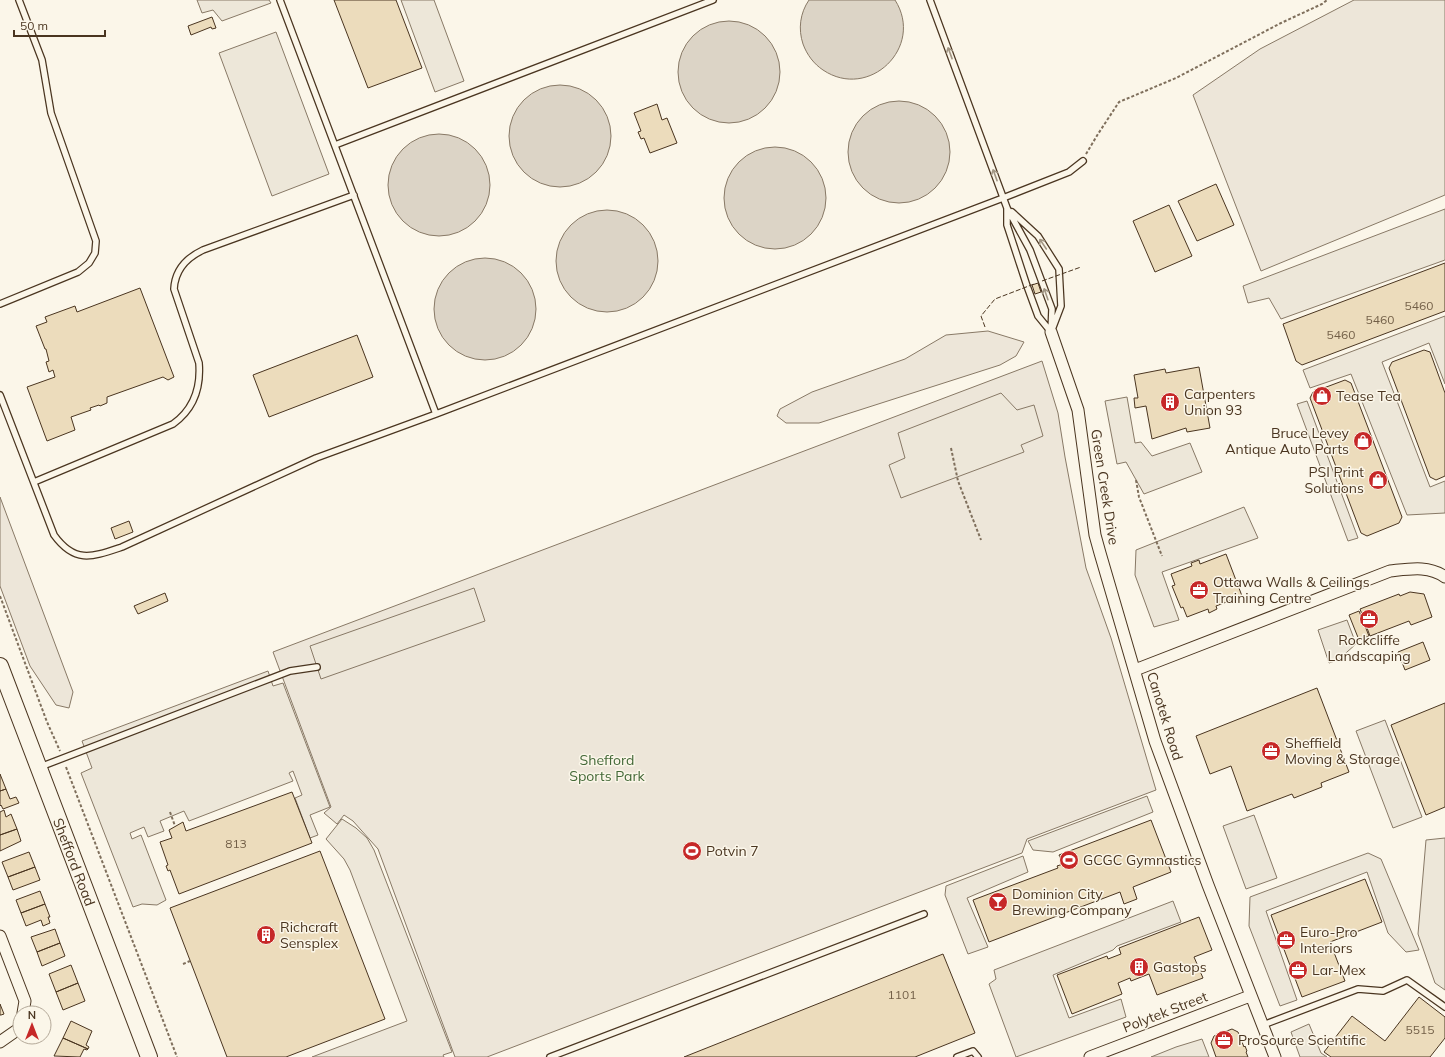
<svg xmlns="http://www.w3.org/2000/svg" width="1445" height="1057" font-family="Mulish,sans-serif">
  <rect width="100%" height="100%" fill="#fbf6e9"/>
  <path fill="#ede6d9" stroke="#887966" d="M1354,0H1445V195L1261,271L1193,95L1260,49Z
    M988,331L1024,342L1016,356L1000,365L819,423H786L777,416L780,409L812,392L905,359L946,335Z
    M1042,361L1058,413L1065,457L1086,568L1111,638L1156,790L1027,839L1022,853L487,1057H455L378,849L353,821L344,815L337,824L324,813L331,807L273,652Z
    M0,497L73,692L69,708L56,705L30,666L0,586Z"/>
  <path fill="#ede7d9" stroke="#887966" d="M197,0H269L271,3L222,21L213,10L202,13Z
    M401,0H434L464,81L435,92Z
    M276,32L329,174L272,196L219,53Z
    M1445,209V260L1281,319L1269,298L1248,303L1243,286Z
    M1445,316V384L1429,343L1382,362L1430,487L1445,481V513L1407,515L1351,374L1310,388L1303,370Z
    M1001,393L1017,410L1034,405L1043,436L1021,445L1024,452L901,498L889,465L905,458L898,433Z
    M1127,397L1135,443L1141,442L1152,456L1190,443L1202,472L1144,494L1126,462L1117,464L1105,401Z
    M1307,401L1358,538L1348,541L1297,404Z
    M1244,507L1258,538L1162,572L1179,620L1154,627L1135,575L1136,550Z
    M474,588L485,621L321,679L310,646Z
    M1347,620L1356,644L1338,660L1329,663L1318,630Z
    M268,671L273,686L283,683L330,807L310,815L318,835L310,838L295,798L302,795L293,771L289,773L293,781L189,821L184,811L160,821L164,831L148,837L144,827L130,833L132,839L141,835L166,900L157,905L142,904L133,907L81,773L92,768L82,741Z
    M1385,720L1422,817L1393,828L1356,731Z
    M1147,796L1153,812L1053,852L1033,850L1028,841Z
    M1254,815L1277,878L1246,889L1223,826Z
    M342,819L356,828L367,838L374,850L452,1052L443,1055L444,1057H312L407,1021L350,870L344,859L326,839Z
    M1445,838V990L1435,983L1418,934L1426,840Z
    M1368,853L1381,859L1419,950L1406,952L1388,933L1367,872L1266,911L1297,1000L1280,1006L1249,926L1250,897Z
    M1023,856L1028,872L967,898L988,947L968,954L945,895L946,886Z
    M1173,901L1181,922L1117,946L1113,950L1053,975L1069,1018L1121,999L1126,1017L1016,1057L989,984L996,979L994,970Z
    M1309,1024L1321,1053L1327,1057H1300L1291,1032Z
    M1202,1039L1209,1057H1151L1176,1047Z"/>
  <path fill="#dcd4c6" stroke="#887966" d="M809,0H895C925,47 869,101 823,70C814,64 807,55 803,44C798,29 800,13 809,0Z
    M678 72a51 51 0 1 1 102 0a51 51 0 1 1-102 0Z
    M509 136a51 51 0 1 1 102 0a51 51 0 1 1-102 0Z
    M848 152a51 51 0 1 1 102 0a51 51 0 1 1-102 0Z
    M388 185a51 51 0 1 1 102 0a51 51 0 1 1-102 0Z
    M724 198a51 51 0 1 1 102 0a51 51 0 1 1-102 0Z
    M556 261a51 51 0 1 1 102 0a51 51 0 1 1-102 0Z
    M434 309a51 51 0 1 1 102 0a51 51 0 1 1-102 0Z"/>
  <path fill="#ecdcbc" stroke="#4a3520" d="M334,0H396L422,68L368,88Z
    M212,17L216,28L212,29L211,27L191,35L188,26Z
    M657,104L662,120L667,118L677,143L650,153L644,138L641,139L638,132L641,131L634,113Z
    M1216,184L1234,225L1197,241L1178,201Z
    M1169,205L1192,256L1155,272L1133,221Z
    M1445,263V311L1302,365L1296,361L1283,324Z
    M1038,283L1041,292L1035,294L1032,285Z
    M140,288L174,377L168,380L163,377L107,397V403L100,406L99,405L90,408L91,410L71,417L75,430L47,441L27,387L55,377L53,370L49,372L46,362L49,361L46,349H45L36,326L47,322L45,317L75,306L77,312Z
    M357,335L373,377L269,417L253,375Z
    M1424,350L1430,352L1445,393V476L1436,480L1430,477L1389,368L1392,362Z
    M1199,367L1210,428L1187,432L1186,428L1152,439L1146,406L1135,408L1134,398H1138L1134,375L1165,369L1166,373Z
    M1345,380L1351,383L1402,517L1399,523L1367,536L1361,533L1310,398L1313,392Z
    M129,521L133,532L115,539L111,528Z
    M1226,554L1242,596L1216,606L1217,609L1209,613L1208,609L1187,617L1183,607L1181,608L1172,586L1175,585L1171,574L1192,566L1191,563L1199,560L1200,564Z
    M1410,592L1424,594L1432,617L1411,625L1409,621L1370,636L1360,609L1399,594L1400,596Z
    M165,593L168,601L138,614L134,606Z
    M1359,611L1369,636L1359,640L1349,615Z
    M1423,642L1430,660L1405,670L1398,652Z
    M1317,688L1349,772L1321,783L1322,787L1294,798L1292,794L1247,811L1231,766L1210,774L1196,736Z
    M1445,703V807L1426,815L1391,725Z
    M0,774L6,789L0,791Z
    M6,789L10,799L16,797L19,803L3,809L1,805L0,806V791Z
    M292,792L312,843L179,894L170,870L168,871L166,866L168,865L160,842L172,838L169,830L183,822L186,831Z
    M4,810L6,817L11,814L17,829L0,835V812Z
    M1151,820L1171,872L1133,887L1137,899L1124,904L1120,892L989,942L973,900L1058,868L1057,866L1063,864L1059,855Z
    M17,829L21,841L0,851V835Z
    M320,851L385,1019L286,1057H227L170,908Z
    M29,852L35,867L8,877L2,862Z
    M35,867L40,880L13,890L8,877Z
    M1365,879L1382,922L1330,942L1345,981L1302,997L1271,915Z
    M40,891L45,904L21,913L16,900Z
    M45,904L50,917H48L50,923L43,926L41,920L26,926L21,913Z
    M1199,917L1212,950L1194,957L1203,978L1157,995L1149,974L1131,981L1130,978L1118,983L1122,994L1072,1014L1057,975L1107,956L1108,959L1121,954L1119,948Z
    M55,929L60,943L37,952L31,937Z
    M60,943L65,956L42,966L37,952Z
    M943,954L975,1033L915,1057H684Z
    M71,965L78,983L56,992L49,974Z
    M78,983L85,1001L63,1010L56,992Z
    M1419,997L1445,1017V1038L1430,1057H1331L1324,1052L1352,1016L1385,1041Z
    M0,1004L4,1014L1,1015H0Z
    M71,1021L92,1031L86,1045L89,1047L88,1049L63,1038Z
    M1232,1029L1238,1032L1244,1047L1245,1046L1247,1051L1246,1052L1248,1057H1216L1211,1043L1214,1036Z
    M63,1038L88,1049L87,1050L84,1049L80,1057L54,1056Z"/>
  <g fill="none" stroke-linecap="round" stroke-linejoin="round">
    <defs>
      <path id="lane" d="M280,0L436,414
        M930,0L1007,208L1030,250L1052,309L1051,332
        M335,145L713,0
        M1007,208V225L1027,286L1038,316L1051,332
        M1012,212L1038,236L1059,269L1061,306L1053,327
        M0,304L78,272L89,263L95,253L96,241L51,113L42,60L19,0
        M0,395L54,535C75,564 92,557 122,547L316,458L436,414L1003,198L1069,172L1083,161
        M34,482L173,424C194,409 201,388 199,363L174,289C175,270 186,258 203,250L354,195
        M40,767L290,671L317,667
        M1263,1025L1358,989L1383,991L1407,980L1445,1007
        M550,1057L924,914
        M957,1057L973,1051L978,1057"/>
      <path id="street" d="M1051,332L1078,410L1095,535L1100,553L1155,741L1208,885L1275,1057
        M1135,670L1390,571C1409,569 1429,565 1445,577
        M0,936L25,1001L23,1013
        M0,1042L20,1028V1026
        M1090,1057L1250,996"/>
      <path id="secondary" d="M0,666L149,1057"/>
    </defs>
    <use href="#lane" stroke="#4a3520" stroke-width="8"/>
    <use href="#street" stroke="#4a3520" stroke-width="13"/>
    <use href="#secondary" stroke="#4a3520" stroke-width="18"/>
    <path stroke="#7f6f5c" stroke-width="2" stroke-dasharray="3 2" stroke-linecap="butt" d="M1086,154L1098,134L1119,102L1176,78L1281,23L1322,4L1327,0
      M951,448L958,481L981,540
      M1136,480L1139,497L1162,556
      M0,596L47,722L60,751
      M66,767L177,1057
      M170,812L175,826
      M183,964L190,961"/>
    <use href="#lane" stroke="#fbf6e9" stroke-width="5.5"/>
    <use href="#street" stroke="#fbf6e9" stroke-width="11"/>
    <use href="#secondary" stroke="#fbf6e9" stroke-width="16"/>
    <path stroke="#4a3520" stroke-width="1" stroke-dasharray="5 2" stroke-linecap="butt" d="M1042,281L1081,267
      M985,327L981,316L995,299L1034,284"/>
  </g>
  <defs><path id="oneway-shaft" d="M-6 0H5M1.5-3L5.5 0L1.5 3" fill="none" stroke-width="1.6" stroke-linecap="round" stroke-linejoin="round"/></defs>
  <g stroke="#a29684">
    <use href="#oneway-shaft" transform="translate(950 53) rotate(-110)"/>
    <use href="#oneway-shaft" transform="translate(995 175) rotate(-110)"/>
    <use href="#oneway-shaft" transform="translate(1043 244) rotate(-124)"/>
    <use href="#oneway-shaft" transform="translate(1046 294) rotate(-109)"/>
  </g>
  <defs>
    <symbol id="shop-disc" viewBox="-11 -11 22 22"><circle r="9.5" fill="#c62828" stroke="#fbf6e9"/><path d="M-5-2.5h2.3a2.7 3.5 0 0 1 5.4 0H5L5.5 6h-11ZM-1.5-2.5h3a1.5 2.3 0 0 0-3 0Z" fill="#fff"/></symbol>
    <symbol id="building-disc" viewBox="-11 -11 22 22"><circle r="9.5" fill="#c62828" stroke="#fbf6e9"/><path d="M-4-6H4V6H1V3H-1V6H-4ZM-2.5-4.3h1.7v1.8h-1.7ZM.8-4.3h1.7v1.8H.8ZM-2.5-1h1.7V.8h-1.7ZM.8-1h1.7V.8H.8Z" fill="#fff"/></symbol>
    <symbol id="office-disc" viewBox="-11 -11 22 22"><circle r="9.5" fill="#c62828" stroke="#fbf6e9"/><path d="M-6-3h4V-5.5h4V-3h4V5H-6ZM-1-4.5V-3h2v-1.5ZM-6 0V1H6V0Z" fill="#fff"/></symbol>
    <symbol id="stadium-disc" viewBox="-11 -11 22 22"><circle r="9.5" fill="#c62828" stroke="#fbf6e9"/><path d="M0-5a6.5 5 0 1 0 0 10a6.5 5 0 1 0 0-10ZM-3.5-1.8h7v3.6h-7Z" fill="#fff"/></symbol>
    <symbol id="bar-disc" viewBox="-11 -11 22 22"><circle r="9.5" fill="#c62828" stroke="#fbf6e9"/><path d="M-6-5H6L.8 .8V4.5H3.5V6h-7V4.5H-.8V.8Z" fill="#fff"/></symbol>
  </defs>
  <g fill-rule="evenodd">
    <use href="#shop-disc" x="1311" y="385" width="22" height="22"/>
    <use href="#building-disc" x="1159" y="391" width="22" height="22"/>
    <use href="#shop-disc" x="1352" y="430" width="22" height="22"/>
    <use href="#shop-disc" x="1367" y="469" width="22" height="22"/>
    <use href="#office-disc" x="1188" y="579" width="22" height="22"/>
    <use href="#office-disc" x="1358" y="608" width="22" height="22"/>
    <use href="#office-disc" x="1260" y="740" width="22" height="22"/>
    <use href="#stadium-disc" x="681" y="840" width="22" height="22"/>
    <use href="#stadium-disc" x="1058" y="849" width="22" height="22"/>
    <use href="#bar-disc" x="987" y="891" width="22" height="22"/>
    <use href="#building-disc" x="255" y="924" width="22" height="22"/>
    <use href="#office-disc" x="1275" y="929" width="22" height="22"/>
    <use href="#building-disc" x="1128" y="956" width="22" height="22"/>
    <use href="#office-disc" x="1287" y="959" width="22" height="22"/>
    <use href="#office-disc" x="1213" y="1029" width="22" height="22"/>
  </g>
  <g text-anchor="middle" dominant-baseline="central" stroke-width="3" stroke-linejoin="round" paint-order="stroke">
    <g font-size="12" fill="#725f47">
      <text x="1419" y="305">5460</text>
      <text x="1380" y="319">5460</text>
      <text x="1341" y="334">5460</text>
      <text x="236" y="843">813</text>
      <text x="902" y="994">1101</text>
      <text x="1420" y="1029">5515</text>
    </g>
    <g font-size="14" fill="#4a3520" stroke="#fbf6e9" text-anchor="start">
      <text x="1184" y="394">Carpenters<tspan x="1184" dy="16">Union 93</tspan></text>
      <text x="1336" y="396">Tease Tea</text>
      <text x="1349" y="433" text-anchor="end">Bruce Levey<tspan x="1349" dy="16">Antique Auto Parts</tspan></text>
      <text x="1364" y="472" text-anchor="end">PSI Print<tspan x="1364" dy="16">Solutions</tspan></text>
      <text x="1213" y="582">Ottawa Walls &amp; Ceilings<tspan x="1213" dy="16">Training Centre</tspan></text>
      <text x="1369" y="640" text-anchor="middle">Rockcliffe<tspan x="1369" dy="16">Landscaping</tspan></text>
      <text x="1285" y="743">Sheffield<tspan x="1285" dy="16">Moving &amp; Storage</tspan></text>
      <text x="706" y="851">Potvin 7</text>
      <text x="1083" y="860">GCGC Gymnastics</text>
      <text x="1012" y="894">Dominion City<tspan x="1012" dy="16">Brewing Company</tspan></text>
      <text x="280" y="927">Richcraft<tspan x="280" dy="16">Sensplex</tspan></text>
      <text x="1300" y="932">Euro-Pro<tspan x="1300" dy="16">Interiors</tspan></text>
      <text x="1153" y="967">Gastops</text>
      <text x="1312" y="970">Lar-Mex</text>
      <text x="1238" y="1040">ProSource Scientific</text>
    </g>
    <g font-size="14" fill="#4a3520" stroke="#fbf6e9">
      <text transform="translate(1105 487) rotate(81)">Green Creek Drive</text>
      <text transform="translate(1165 716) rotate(73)">Canotek Road</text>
      <text transform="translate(74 862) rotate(69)">Shefford Road</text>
      <text transform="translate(1165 1012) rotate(-21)">Polytek Street</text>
    </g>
    <g font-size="14" fill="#436837" stroke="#fbf6e9">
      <text x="607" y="760">Shefford<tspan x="607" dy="16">Sports Park</tspan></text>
    </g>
  </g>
  <g transform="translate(32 1025)"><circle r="19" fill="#fbf6e9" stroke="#b4a999"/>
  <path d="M0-3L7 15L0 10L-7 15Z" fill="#c62828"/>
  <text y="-6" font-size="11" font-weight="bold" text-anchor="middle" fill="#4a3520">N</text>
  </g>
  <path d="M14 30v6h91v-6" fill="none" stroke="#4a3520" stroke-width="2"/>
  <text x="20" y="30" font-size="12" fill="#4a3520" stroke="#fbf6e9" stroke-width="3" paint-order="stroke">50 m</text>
</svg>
